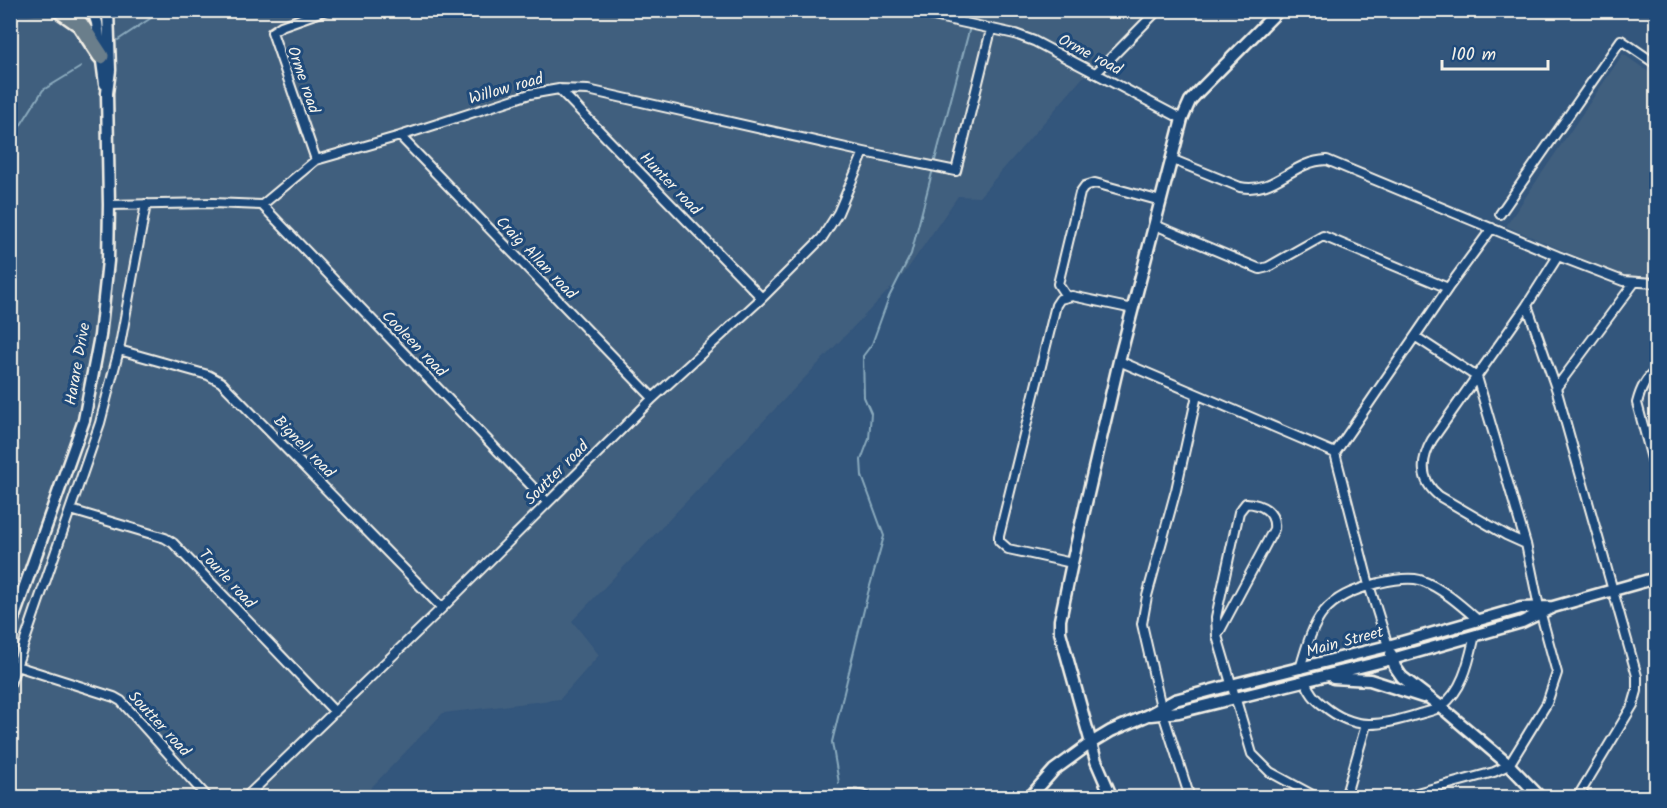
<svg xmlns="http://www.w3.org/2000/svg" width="1667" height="808" font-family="Kalam,sans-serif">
  <rect width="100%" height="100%" fill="#33567c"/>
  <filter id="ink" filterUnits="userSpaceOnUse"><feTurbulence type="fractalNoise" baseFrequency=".0167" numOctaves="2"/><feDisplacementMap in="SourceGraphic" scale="12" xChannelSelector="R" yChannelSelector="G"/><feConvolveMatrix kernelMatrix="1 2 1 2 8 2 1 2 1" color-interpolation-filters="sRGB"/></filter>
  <g filter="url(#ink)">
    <path fill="#415f7e" d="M49,10L1150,11L1090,69L979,197L958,196L904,274L572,621L599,655L560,699L443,713L361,798L11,797L10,23Z
      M1623,54L1656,77V275L1625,277L1506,226Z"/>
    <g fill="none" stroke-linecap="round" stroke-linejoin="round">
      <path stroke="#8aaabd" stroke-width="2" d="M971,21L974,13L993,10
        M118,40L163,10
        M10,142L43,90L81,67
        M934,164L970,27
        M839,783L832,742L868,593L884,536L862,476L861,460L869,439L871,413L864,397L863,356L872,344L889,297L911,254L933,169"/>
      <defs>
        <path id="street" d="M906,10L1015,34L1034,41L1182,119
          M1096,73L1158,10
          M559,89L762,298
          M400,136L653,398
          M1171,159L1240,187C1276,194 1291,161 1327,160L1558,256L1623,281L1656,283
          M316,160L272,32L281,26L326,10
          M109,205L213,203L262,205L316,160L400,136L530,94L559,89L588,90L864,152L956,171L991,30
          M262,205L547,502
          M1500,214L1621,40L1656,64
          M1155,225L1260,269L1268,267L1323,236L1448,288
          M1066,296L1058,284L1080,193L1085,186L1095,183L1161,201
          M1527,305L1556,388L1637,676V691L1633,705L1577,798
          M119,350L208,375L221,382L442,608
          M1119,361L1335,453L1369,585L1388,646
          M1656,371C1646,378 1640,391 1637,403L1656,474
          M1556,388L1634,283
          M1335,453L1448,288L1492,228
          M71,510L165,538L173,543L335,712
          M1526,544L1506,535L1439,496C1420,481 1420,461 1432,440L1527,305L1558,256
          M1072,563L1008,549L999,541V536L1056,305L1060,299L1072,296L1133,309
          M1217,636L1274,529C1276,511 1261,504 1246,503L1239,512L1216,617L1217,636L1252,754L1270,772L1318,798
          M10,664L114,697L121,701L208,798
          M1300,669C1315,616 1322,598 1379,583C1392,580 1408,577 1420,580C1441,587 1462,606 1478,620
          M1305,681C1310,693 1314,698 1324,706C1354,731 1381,726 1416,715C1424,712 1436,711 1442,706C1464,689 1469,660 1475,635
          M10,684L100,423L119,350L146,204
          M245,798L442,608L653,398L762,298L822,238L838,213L864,152
          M819,798L837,797
          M837,798C849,793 859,793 871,798
          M1190,798L1161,707L1142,624L1147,596L1176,490L1197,395
          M1345,798L1366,725
          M1398,798L1494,772L1509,765L1547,703L1557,673L1539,607L1526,544L1477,377L1416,337"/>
        <path id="secondary" d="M93,10L97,23L105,84
          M10,628L84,420L100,336L108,261L109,205L107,93L110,70L108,10
          M1391,654L1395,667L1402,677L1441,707L1509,765L1541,798
          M1333,678L1370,680L1423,697
          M1151,715L1179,712L1392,659L1522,622L1553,607L1656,578
          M1029,798L1054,770L1091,743L1111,731L1148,715L1175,700L1231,685L1388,646L1521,608L1553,607
          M1112,798L1096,761L1060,632V620L1072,563L1119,361L1182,119L1190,101L1199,91L1279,10"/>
        <path id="highway" d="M60,10L80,24L101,56"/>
      </defs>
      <use href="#street" stroke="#f4f1e8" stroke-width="12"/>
      <use href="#secondary" stroke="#f4f1e8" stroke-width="15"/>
      <use href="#highway" stroke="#f4f1e8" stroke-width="20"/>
      <use href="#street" stroke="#1f4a7a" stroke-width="8"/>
      <use href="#secondary" stroke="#1f4a7a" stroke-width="10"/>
      <use href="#highway" stroke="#6b7e8b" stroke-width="15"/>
    </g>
  </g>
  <g text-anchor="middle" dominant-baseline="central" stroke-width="6" stroke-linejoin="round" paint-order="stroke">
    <g font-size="16" fill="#f4f1e8" stroke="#1f4a7a">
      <text transform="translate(1090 55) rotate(28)">Orme road</text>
      <text transform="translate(303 80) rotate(71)">Orme road</text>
      <text transform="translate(506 89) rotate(-16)">Willow road</text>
      <text transform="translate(670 184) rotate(46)">Hunter road</text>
      <text transform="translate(536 258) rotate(46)">Craig Allan road</text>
      <text transform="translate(414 344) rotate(46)">Cooleen road</text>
      <text transform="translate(78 364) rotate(-80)">Harare Drive</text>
      <text transform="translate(304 447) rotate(46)">Bignell road</text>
      <text transform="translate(557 473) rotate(-45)">Soutter road</text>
      <text transform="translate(227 579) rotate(47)">Tourle road</text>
      <text transform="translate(1345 642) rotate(-15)">Main Street</text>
      <text transform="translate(159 724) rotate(47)">Soutter road</text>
    </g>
  </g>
  <rect width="1667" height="808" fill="none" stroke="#1f4a7a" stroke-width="36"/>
  <rect x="18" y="18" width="1631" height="772" fill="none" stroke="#f4f1e8" stroke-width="2" filter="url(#ink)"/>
  <path d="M1442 60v9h106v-9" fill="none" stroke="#f4f1e8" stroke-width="3"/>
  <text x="1451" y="60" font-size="18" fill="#f4f1e8" stroke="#1f4a7a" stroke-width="4.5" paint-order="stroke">100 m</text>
</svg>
